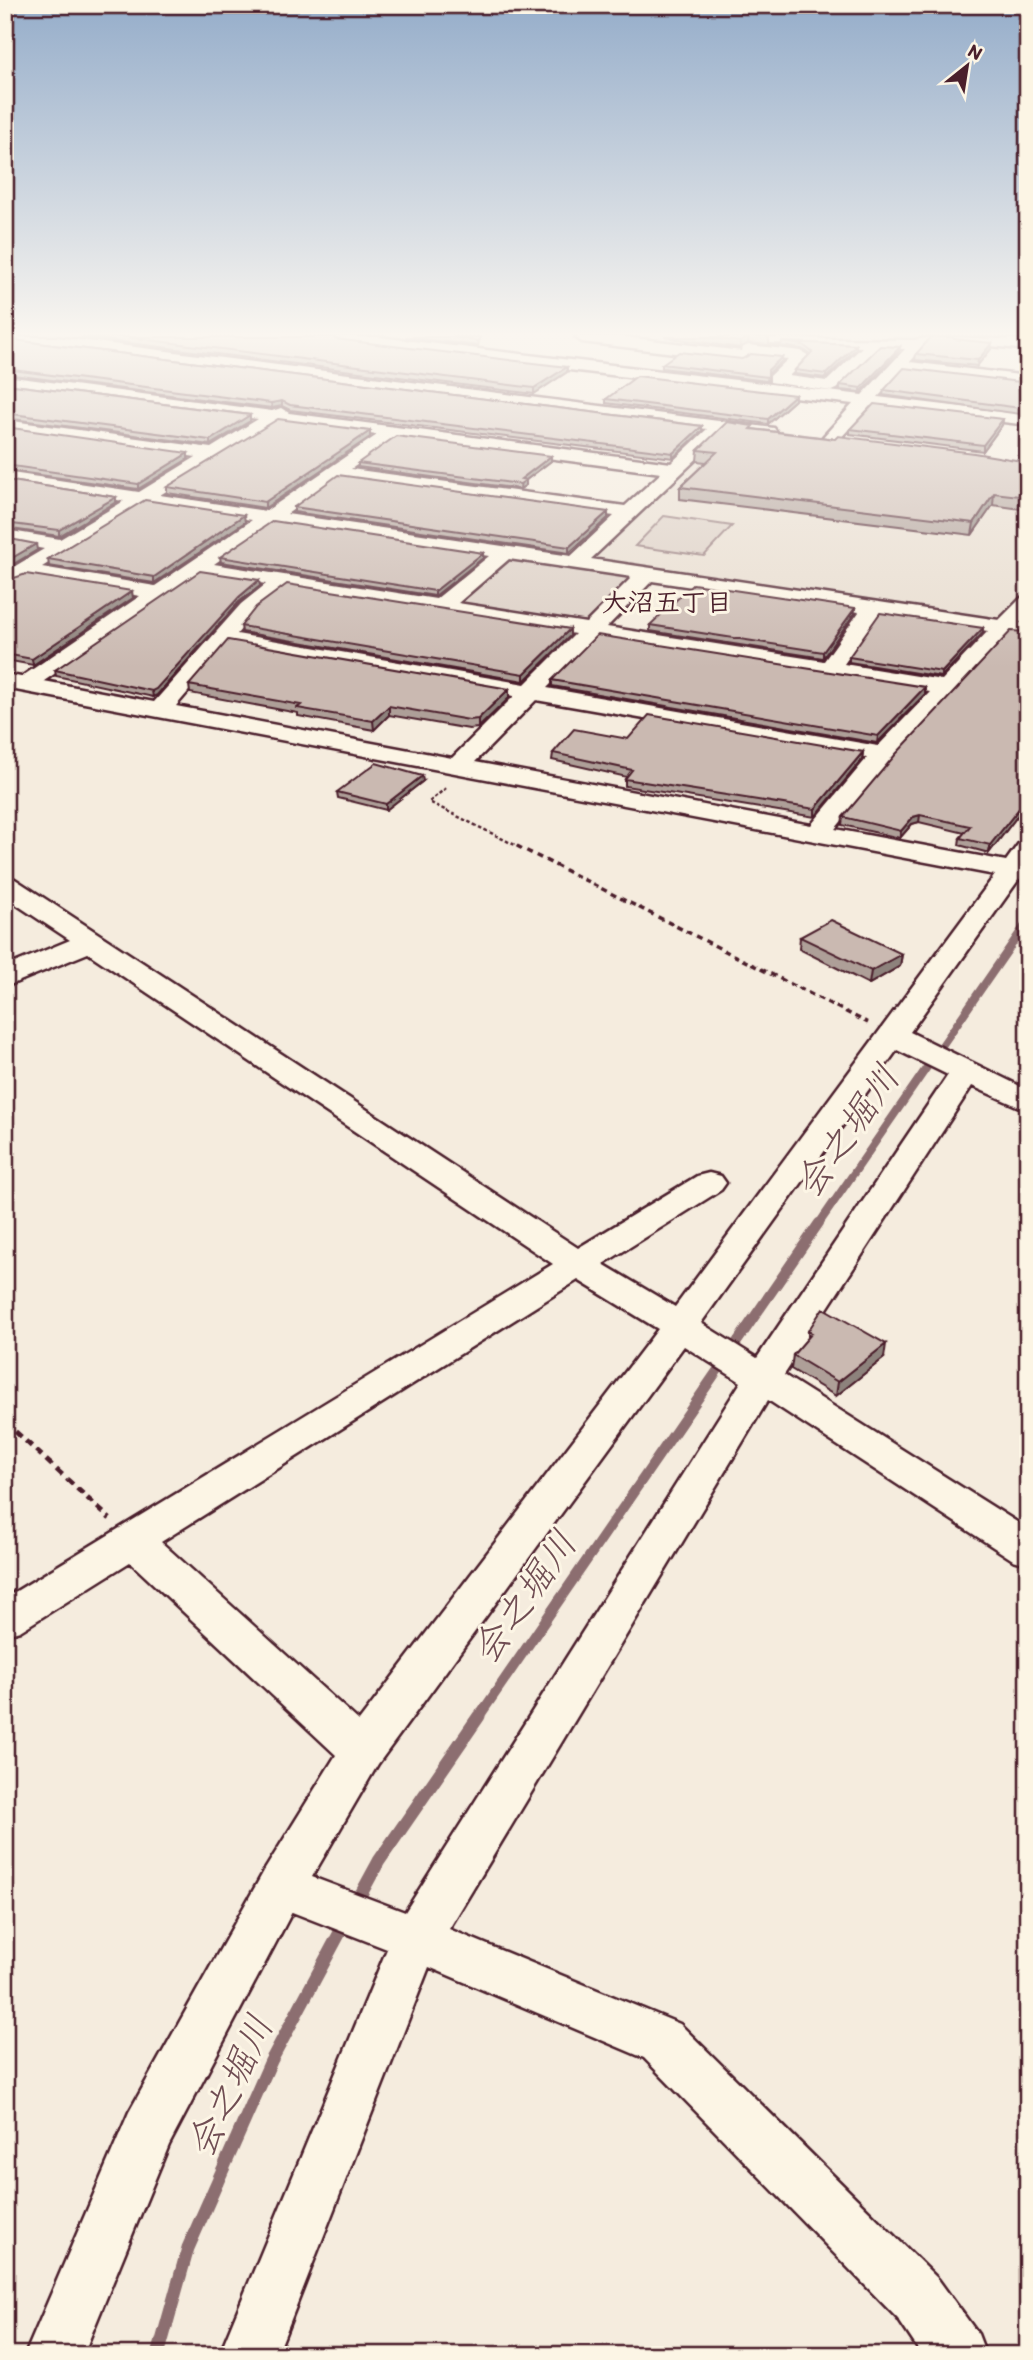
<svg xmlns="http://www.w3.org/2000/svg" width="1033" height="2360" font-family="Itim,'Klee One',sans-serif">
  <rect width="100%" height="100%" fill="#f5ecde"/>
  <filter id="ink" filterUnits="userSpaceOnUse"><feTurbulence type="fractalNoise" baseFrequency=".0143" numOctaves="2"/><feDisplacementMap in="SourceGraphic" scale="14" xChannelSelector="R" yChannelSelector="G"/><feConvolveMatrix kernelMatrix="1 2 1 2 8 2 1 2 1" color-interpolation-filters="sRGB"/></filter>
  <g filter="url(#ink)">
    <path fill="#e8ddd0" d="M721,426L1028,468V589L1000,620H990L591,560Z"/>
    <path fill="#dbcec4" stroke="#927678" stroke-width="2" d="M664,516L732,526L704,556L635,546Z
      M507,557L633,576L586,623L456,603Z"/>
    <g fill="none" stroke-linecap="round" stroke-linejoin="round">
      <path stroke="#8c6e70" stroke-width="8" d="M818,1225L1028,921"/>
      <path stroke="#8c6e70" stroke-width="10" d="M478,1718L819,1223"/>
      <path stroke="#8c6e70" stroke-width="13" d="M355,1905L379,1861L479,1716
        M158,2355L188,2248L271,2061L345,1923"/>
      <defs>
        <path id="minor" d="M8,337H56L774,428L777,432L774,436L768,437L725,432L591,559L999,620L1021,598L1028,596V615L1020,623L1028,624V637L1009,635L893,759L835,829L1006,861L1019,843L1028,841V881L1019,879L910,1032L1028,1090V1111L972,1086L784,1375L1028,1529V1564L1013,1560L768,1400L449,1929L680,2024L938,2279L978,2334L986,2355H922L898,2319L644,2058L429,1967L277,2355H219L387,1949L292,1912L169,2145L83,2355H25L129,2112L264,1871L336,1755L130,1562L20,1631L5,1635V1598L553,1264L88,953L5,987V967L70,940L5,897V877L15,879L578,1248L697,1176L709,1173L721,1176L726,1183L721,1190L603,1264L675,1307L995,875L5,688V674L21,677L140,596L26,577L5,587V572L44,549L5,542V530L60,539L124,501L5,483V472L139,492L196,457L5,430V420L211,448L258,419L5,386V376L272,411L281,408L289,413L671,463L707,429L15,342ZM278,422L377,435L266,511L160,495ZM396,438L661,473L625,506L351,469ZM338,478L614,516L571,556L287,514ZM145,504L252,520L155,586L42,567ZM273,523L489,556L436,599L214,564ZM509,559L632,577L586,623L458,603ZM200,574L266,584L241,604L154,702L44,681ZM652,581L859,612L824,661L607,627ZM287,588L575,634L525,684L237,634L255,612ZM878,615L988,631L942,680L844,664ZM596,638L930,692L878,746L547,688ZM228,645L514,696L452,758L176,706ZM536,700L867,758L811,825L475,762ZM897,1050L948,1075L757,1358L701,1323ZM578,1280L658,1329L359,1721L161,1542ZM684,1346L741,1382L405,1912L312,1877L378,1764Z
          M329,337H379L862,395L905,349L879,348L837,389L831,391L770,382V376L788,359L749,355L748,359L742,361L582,342L575,337H625L742,351L743,347L749,345L801,351L809,356L789,376L827,381L862,347L771,343L763,338L914,340L932,337L910,362L1028,376V386L902,371L878,397L1028,415V425L870,406L836,443L830,444L821,439L853,404L336,342Z
          M947,337L1028,340V350L954,342Z"/>
      </defs>
      <use href="#minor" stroke="#4a1f2b" stroke-width="5"/>
      <path stroke="#4a1f2b" stroke-width="2.5" stroke-dasharray="3.5 2.5" stroke-linecap="butt" d="M446,788L429,802L521,848"/>
      <path stroke="#4a1f2b" stroke-width="3.5" stroke-dasharray="6 4.5" stroke-linecap="butt" d="M517,846L868,1023"/>
      <path stroke="#4a1f2b" stroke-width="5" stroke-dasharray="8 6" stroke-linecap="butt" d="M5,1422L110,1519"/>
      <use href="#minor" fill="#fcf5e5" fill-rule="evenodd"/>
    </g>
    <path fill="#ae9f98" stroke="#4a1f2b" stroke-width="2" d="M5,337L14,340L702,426V431L673,458L290,410L282,406L272,408L5,374Z
      M81,337H333L335,339L567,372L534,394Z
      M405,337H480L478,346Z
      M664,337H767L769,339V345L748,343L740,348Z
      M954,339L991,349L977,366L915,360L916,354Z
      M782,342L856,345V349L826,378L795,374V370L810,354L802,349L781,346Z
      M899,351L861,392L840,390V385Z
      M742,359L782,361L768,374L767,381L662,368V364Z
      M1028,383V415L883,395L884,390Z
      M5,384L250,415V421L210,445L5,418Z
      M795,395V400L768,424L606,403V399Z
      M1003,419L1002,425L983,451L850,434V429Z
      M5,427L188,459L138,489L5,470Z
      M753,429L1028,462V510L993,505L972,535L680,499V487L706,462L697,461L698,450Z
      M370,437L265,508L167,493V487Z
      M551,456V461L526,480V485L520,489L358,467V463Z
      M5,480L116,497V502L59,536L5,528Z
      M294,507L608,512V518L569,553L294,512Z
      M245,522L154,583L49,566L48,559Z
      M483,553V558L435,596L221,562L220,557Z
      M5,581L133,598L33,665L5,660Z
      M260,586L239,602L157,695L153,697L56,676L55,670Z
      M855,608L854,614L823,658L650,631V625Z
      M241,626L570,636L524,681L242,632Z
      M1028,632V802L989,853L959,845L960,838L965,833L919,822L912,824L900,838L842,825L843,817Z
      M983,633L941,677L849,662V657Z
      M552,680L925,687V694L877,743L552,686Z
      M189,685L509,689V698L478,728L469,729L389,715L374,730L298,716V713L190,693Z
      M628,739L863,752L862,760L815,817L625,786V779L627,777L552,760L553,753Z
      M423,781L386,810L338,798L337,792Z
      M800,937L902,954L900,966L869,984L799,949Z
      M808,1331L884,1358L836,1396L791,1369L793,1355L808,1338Z"/>
    <path fill="#8d827c" stroke="#4a1f2b" stroke-width="2" d="M749,337L748,343L740,348V342Z
      M992,343L991,349L977,366L978,360Z
      M856,345V349L826,378V374Z
      M900,347L899,351L861,392V388Z
      M782,357V361L768,374V370Z
      M567,367V372L534,394V388Z
      M795,395V400L768,424V419Z
      M282,401V406L272,408L271,403Z
      M250,415V421L210,445V440Z
      M1003,419L1002,425L983,451V445Z
      M702,426V431L673,458V453Z
      M370,431V437L265,508V502Z
      M188,453V459L138,489V484Z
      M551,456V461L526,480V485L520,489L521,479Z
      M994,493L993,505L972,535L974,523Z
      M116,497V502L59,536V530Z
      M608,512V518L569,553V547Z
      M244,515L245,522L154,583V577Z
      M36,544L37,550L5,569V562Z
      M483,553V558L435,596V591Z
      M259,580L260,586L239,602L157,695L153,697L152,691L239,597Z
      M132,591L133,598L33,665L32,659Z
      M855,608L854,614L823,658V652Z
      M983,628V633L941,677L942,672Z
      M570,629V636L524,681V674Z
      M925,687V694L877,743L878,736Z
      M509,689V698L478,728V719Z
      M389,706V715L374,730L373,721Z
      M863,752L862,760L815,817V809Z
      M422,776L423,781L386,810V804Z
      M1028,797V802L989,853L990,845Z
      M920,815L919,822L912,824L900,838L901,831L913,817Z
      M902,954L900,966L869,984L871,971Z
      M886,1344L884,1358L836,1396L838,1382Z"/>
    <path fill="#cab9b1" stroke="#4a1f2b" stroke-width="2" d="M5,337H11L14,340L702,426L673,453L290,405L282,401L271,403L5,369Z
      M125,337H333L335,339L567,367L534,388Z
      M452,337H479L478,341Z
      M704,337H748L740,342Z
      M931,337H952L954,339L992,343L978,360L916,354Z
      M782,342L856,345L826,374L795,370L812,352L803,345Z
      M880,346L900,347L861,388L840,385Z
      M679,352L742,359L751,354L782,357L768,370V377L662,364Z
      M904,368L1028,383V409L884,390Z
      M637,376L795,395L768,419L606,399Z
      M5,384L250,415L210,440L5,413Z
      M874,404L1003,419L983,445L850,429Z
      M278,419L370,431L265,502L167,487Z
      M727,422L753,426L750,429L835,439L838,436L974,453L1028,462V497L994,493L974,523L680,487L717,452L698,450Z
      M5,427L188,453L138,484L5,465Z
      M396,436L551,456L521,479L526,480L520,484L358,463Z
      M338,475L608,512L569,547L294,507Z
      M5,480L116,497L59,530L5,523Z
      M145,500L244,515L154,577L48,559Z
      M273,521L483,553L435,591L220,557Z
      M5,538L36,544L5,562Z
      M200,571L259,580L239,597L156,689L152,691L55,670Z
      M26,574L132,591L32,659L5,654V581Z
      M287,584L570,629L524,674L241,626L256,607Z
      M693,584L855,608L823,652L650,625Z
      M880,613L983,628L942,672L849,657Z
      M1011,631L1028,632V797L990,845L960,838L970,826L920,815L913,817L901,831L843,817L896,754Z
      M597,635L925,687L878,736L552,680Z
      M228,640L509,689L478,719L469,720L389,706L373,721L297,708L301,705L189,685Z
      M649,715L863,752L815,809L625,779L632,770L553,753L574,729L628,739Z
      M376,763L422,776L386,804L337,792Z
      M831,920L902,954L871,971L800,937Z
      M823,1308L886,1344L838,1382L793,1355L812,1333L808,1331Z"/>
  </g>
  <linearGradient id="sky" x2="0" y2="1"><stop stop-color="#95adca"/><stop offset="0.5" stop-color="#faf6f0"/><stop offset="1" stop-color="#faf6f0" stop-opacity="0"/></linearGradient>
  <rect width="1033" height="668" fill="url(#sky)"/>
  <g text-anchor="middle" dominant-baseline="central" stroke-width="6" stroke-linejoin="round" paint-order="stroke">
    <g font-size="26" font-weight="bold" fill="#4a1f2b" stroke="#fcf5e5">
      <text x="667" y="602">大沼五丁目</text>
    </g>
    <g font-size="38" font-style="italic" fill="#704d53" stroke="#fcf5e5">
      <text transform="translate(847 1131) rotate(-55)">会之堀川</text>
      <text transform="translate(524 1597) rotate(-55)">会之堀川</text>
      <text transform="translate(230 2086) rotate(-65)">会之堀川</text>
    </g>
  </g>
  <rect width="1033" height="2360" fill="none" stroke="#fcf5e5" stroke-width="28"/>
  <rect x="14" y="14" width="1005" height="2332" fill="none" stroke="#4a1f2b" stroke-width="2.5" filter="url(#ink)"/>
  <g transform="translate(967 66) rotate(30)" stroke="#fcf5e5" stroke-width="5" paint-order="stroke">
  <path d="M0-5L12 26L0 18L-12 26Z" fill="#4a1f2b"/>
  <text y="-10" font-size="19" font-weight="bold" text-anchor="middle" fill="#4a1f2b">N</text>
  </g>
</svg>
